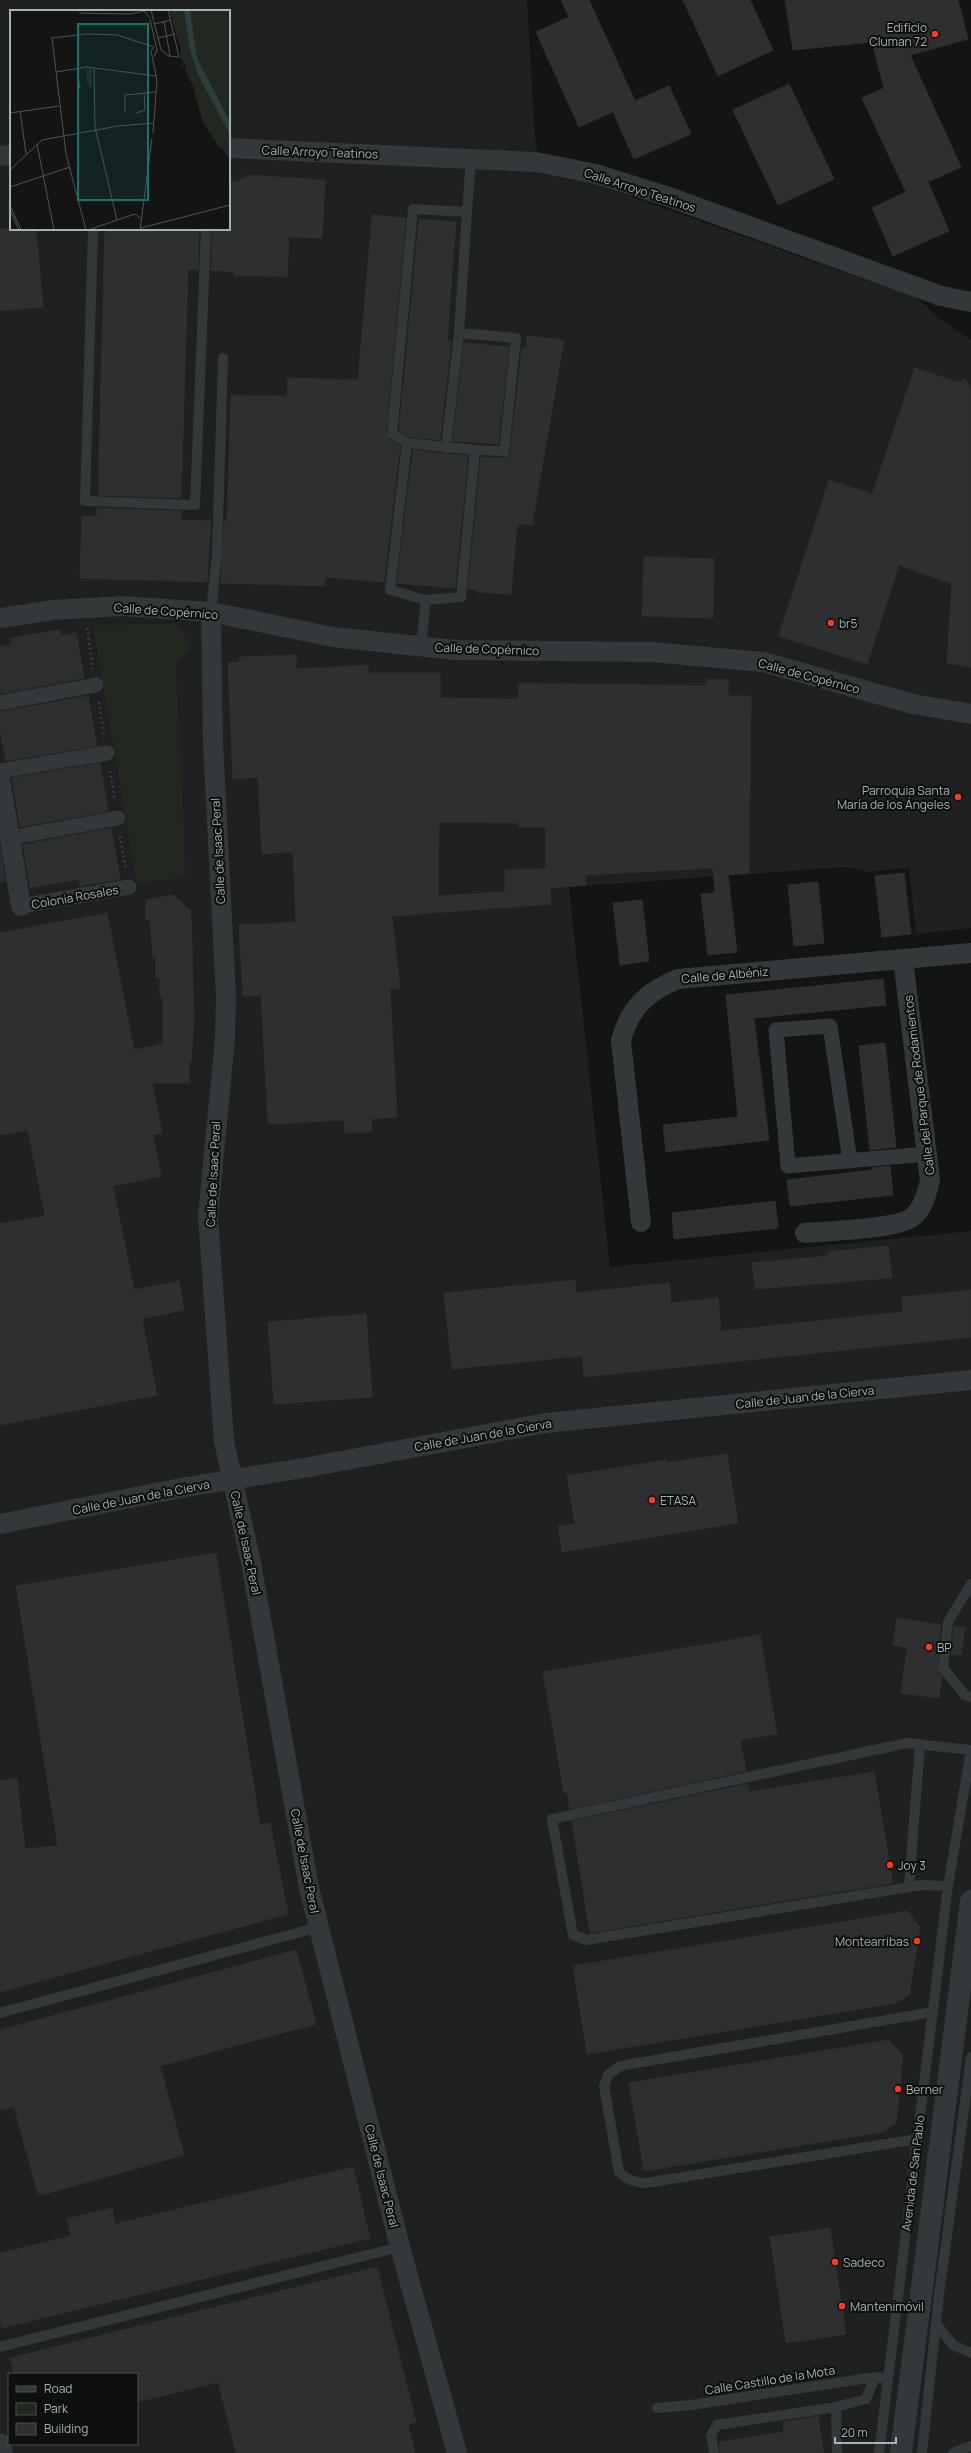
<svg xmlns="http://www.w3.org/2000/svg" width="971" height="2453" font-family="Manrope,sans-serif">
  <rect width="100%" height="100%" fill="#131414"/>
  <path fill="#1f2021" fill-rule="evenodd" d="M0,0H527L535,139L543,174L595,184L917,298L937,317L971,340V928L916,934L909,868L867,872L847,867L569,887L610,1267L971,1231V2453H0ZM11,11H229V229H11ZM9,2374H137V2444H9Z"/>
  <path fill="#22271f" d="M173,624C185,631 188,639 190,652L176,660L186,878L137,883L93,625Z"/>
  <path fill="#2e2f31" stroke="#2c2f31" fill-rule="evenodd" d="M561,0H589L635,101L669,86L691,134L634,159L613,112L579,127L536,32L569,17Z
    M683,0H750L773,50L718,76Z
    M785,0H958L968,39L910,55L961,167L928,182L949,231L893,256L872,208L906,192L862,98L884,88L872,42L793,50Z
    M789,84L834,179L778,205L733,110Z
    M247,175L325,180L322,238L289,237L287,277L235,275V272L211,270L212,229H229V181L238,182Z
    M372,215L406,218L386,433L388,439L400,446L384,582L325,577L324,586L221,583L224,521L227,522L231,395L287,396L288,378L358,380Z
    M419,219L456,222L447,341L451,342L440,440L409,437L399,431Z
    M0,229H36L43,307L0,311Z
    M105,229H199L198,270L188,269L181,498L98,495Z
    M527,336L564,340L532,525L517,524L511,594L477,592V590L468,589L481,457L504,458L510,454L522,348H526Z
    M464,343L509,347L498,444L453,441Z
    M915,368L957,382L965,379L971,389V667L947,663L952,584L899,565L867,664L779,636L829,480L872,494Z
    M413,450L468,456L455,588L397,583Z
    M97,508L181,511V520L211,521L207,582L80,578L82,516L97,517Z
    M644,557L714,559L713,618L642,616Z
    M60,630L61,636L76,633L84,678L0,694V647L12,645L11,638Z
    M296,655V669L368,665V673H440V698L518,699L519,683L707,686V679L728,680V696H751L749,873L728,875L737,952L708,955L701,894L715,893L713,868L585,875L586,885L550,888L551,904L392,916L400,988L390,989L397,1117L371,1119L372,1132L345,1133L344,1120L268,1124L261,995L243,996L239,925L296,922L293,852L262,854L258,777L233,779L228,663L240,662L239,657ZM439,822L518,823V827H546V869L505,870V892L438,896Z
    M88,696L97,746L6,761L0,729V712Z
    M100,763L108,811L20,827L12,778Z
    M111,828L120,879L80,886L79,879L30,888L23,845Z
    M0,849L5,881L0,882Z
    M904,873L911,934L882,937L875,876Z
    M818,882L824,943L794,946L788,885Z
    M173,895L191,911L194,1019L191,1062H189V1083H152L162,1133L153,1135L161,1176L113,1186L134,1290L179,1281L184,1310L142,1319L157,1395L0,1425V1224L45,1216L28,1130L0,1135V933L107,913L134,1050L163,1044V997H160V978H156V957H153L150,920H146V900Z
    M642,900L649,961L620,965L613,903Z
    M883,979L886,1005L754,1018L769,1140L666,1152L663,1125L738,1117L726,995Z
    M885,1043L896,1147L870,1150L859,1046Z
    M890,1166L893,1195L790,1206L787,1180L872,1170V1168Z
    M775,1201L778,1228L674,1239L672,1213Z
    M888,1246L892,1278L755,1289L752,1263L828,1256V1252Z
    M575,1280L576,1293L669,1283L671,1303L718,1298L721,1331L903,1312L902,1297L971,1290V1337L584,1377L582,1356L452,1369L444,1293Z
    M366,1314L372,1397L274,1404L268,1322Z
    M727,1454L738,1523L562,1552L558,1526L575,1524L567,1476L666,1460V1463Z
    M216,1553L260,1825L270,1823L288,1914L0,1992V1781L17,1778L25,1849L58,1846L16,1586Z
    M897,1618L941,1625L937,1667L942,1677L939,1698L901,1693L907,1648L893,1645Z
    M954,1626L965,1628L961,1655L951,1654Z
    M760,1635L777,1734L740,1740L746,1771L570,1809L567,1792L564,1793L543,1672Z
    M874,1772L893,1883L590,1933L572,1821L748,1784L749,1792Z
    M907,1911L920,1927L909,1995L896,2003L587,2054L573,1966Z
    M296,1950L316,2024L160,2066L184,2155L45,2194H38L14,2106L0,2110V2030Z
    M889,2040L903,2055L896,2123L882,2132L644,2171L629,2083Z
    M353,2167L370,2238L2,2328L0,2319V2253L71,2236L67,2219L112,2208L115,2224Z
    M830,2228L846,2334L786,2343L770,2237Z
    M377,2267L416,2422L408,2424L415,2453H236L218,2382L137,2402V2374H14L10,2358Z
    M818,2416L824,2453H720L719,2442L784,2432L783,2422Z"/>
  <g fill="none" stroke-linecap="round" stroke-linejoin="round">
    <path stroke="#394041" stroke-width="2.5" stroke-dasharray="2 3" stroke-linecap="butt" d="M87,628L93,669
      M99,702L104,736
      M110,771L115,801
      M120,836L126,870"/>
    <path stroke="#33383a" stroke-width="10" d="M467,212L471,158
      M93,229L85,501L195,505L206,229
      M407,443L475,450
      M446,448L459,333
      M211,612L217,553L223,358
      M421,646L426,600L390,590L407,443L392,434L413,209L467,212L459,333L516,338L504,451L475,450L461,597L426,600
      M971,1584L948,1622L943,1668L965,1695L971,1697
      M948,1886L922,1885L586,1940L573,1935L552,1819L907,1743L971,1750
      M909,1887L920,1744
      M0,2013L319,1927
      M917,2139L646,2183C635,2182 627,2180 619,2172L604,2086L608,2075L620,2066L933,2012
      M936,2324L953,2345L971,2353
      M0,2347L400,2247
      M836,2407L837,2453
      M657,2408L691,2405L875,2377L888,2378
      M714,2453L711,2435L717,2425L836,2407L866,2399L875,2377
      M879,2453L948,1886L971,1750
      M922,2453L939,2295L971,2057
      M953,2453L971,2446"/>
    <path stroke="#33383a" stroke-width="15" d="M0,703L96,685
      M0,771L107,753
      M10,838L118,818
      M21,906L129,887
      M850,1161L830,1026L776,1030L788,1166L927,1154"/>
    <path stroke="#33383a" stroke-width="20" d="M229,148L536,162L596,174L669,197L941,296L971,302
      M0,156L11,155
      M211,612L213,743L226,997L225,1039L208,1216L224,1441L251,1563L309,1888L400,2247L457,2453
      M0,618L53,610L122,606L211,612L333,637L455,650L651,652L763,662L913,704L971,714
      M0,779L21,906
      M641,1222L621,1041C629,1008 648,991 678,979L971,953
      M805,1233C826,1231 897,1229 911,1218C923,1210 927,1193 930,1180L903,959
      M0,1524L186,1487L309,1467L546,1423L971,1380
      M0,2443L3,2453"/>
    <path stroke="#33383a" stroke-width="22" d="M901,2453L971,1901"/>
  </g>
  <g fill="#fa3a25" stroke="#0e0f0f" stroke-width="1.5">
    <circle cx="935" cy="34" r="4"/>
    <circle cx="831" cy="623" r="4"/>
    <circle cx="958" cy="797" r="4"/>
    <circle cx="652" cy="1500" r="4"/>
    <circle cx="929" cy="1647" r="4"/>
    <circle cx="890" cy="1865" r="4"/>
    <circle cx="917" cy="1941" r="4"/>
    <circle cx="898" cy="2089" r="4"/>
    <circle cx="835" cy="2262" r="4"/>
    <circle cx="842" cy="2306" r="4"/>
  </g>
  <g text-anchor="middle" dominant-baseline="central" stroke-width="4" stroke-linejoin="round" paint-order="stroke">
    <g font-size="12" fill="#a3b3b6" stroke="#0e0f0f" text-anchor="start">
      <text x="927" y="27" text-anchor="end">Edificio<tspan x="927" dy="14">Cluman 72</tspan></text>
      <text x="839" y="623">br5</text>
      <text x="950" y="790" text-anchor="end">Parroquia Santa<tspan x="950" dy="14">María de los Ángeles</tspan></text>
      <text x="660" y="1500">ETASA</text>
      <text x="937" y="1647">BP</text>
      <text x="898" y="1865">Joy 3</text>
      <text x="909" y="1941" text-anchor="end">Montearribas</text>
      <text x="906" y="2089">Berner</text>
      <text x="843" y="2262">Sadeco</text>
      <text x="850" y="2306">Mantenimóvil</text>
    </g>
    <g font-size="12" fill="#a3b3b6" stroke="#0e0f0f">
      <text transform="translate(320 152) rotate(2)">Calle Arroyo Teatinos</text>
      <text transform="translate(640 190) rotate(18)">Calle Arroyo Teatinos</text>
      <text transform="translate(166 611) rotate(4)">Calle de Copérnico</text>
      <text transform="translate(487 649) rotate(2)">Calle de Copérnico</text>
      <text transform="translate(809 676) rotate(15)">Calle de Copérnico</text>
      <text transform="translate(218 851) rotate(-93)">Calle de Isaac Peral</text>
      <text transform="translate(75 897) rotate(-10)">Colonia Rosales</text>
      <text transform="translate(725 975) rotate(-5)">Calle de Albéniz</text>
      <text transform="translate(919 1085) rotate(-97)">Calle del Parque de Rodamientos</text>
      <text transform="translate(213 1174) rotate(-87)">Calle de Isaac Peral</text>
      <text transform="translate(805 1397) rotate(-6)">Calle de Juan de la Cierva</text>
      <text transform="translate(483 1435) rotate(-10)">Calle de Juan de la Cierva</text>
      <text transform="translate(141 1497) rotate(-11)">Calle de Juan de la Cierva</text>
      <text transform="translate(246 1543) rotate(78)">Calle de Isaac Peral</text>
      <text transform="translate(305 1861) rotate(79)">Calle de Isaac Peral</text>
      <text transform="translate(913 2173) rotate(-83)">Avenida de San Pablo</text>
      <text transform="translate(382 2176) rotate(76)">Calle de Isaac Peral</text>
      <text transform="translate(770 2380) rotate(-9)">Calle Castillo de la Mota</text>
    </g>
  </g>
  <g transform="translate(10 10)">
    <rect width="220" height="220" fill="#131414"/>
    <path d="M159,0H220V150L214,140L208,136L192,110L183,76L175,59L176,56L174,53L173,56H170L174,52L170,48L171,41ZM75,59H82V77H78Z" fill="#22271f"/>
    <path d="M174,0H180L187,48L220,112V125L188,65L180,40Z" fill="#2b3e3c"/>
    <path fill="none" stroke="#4d5455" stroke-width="1" d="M141,0L151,40L159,46L169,47L158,0M69,3L120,4L134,1L140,8M140,9L147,40L144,47M154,11L160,46M144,14L161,10M148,28L165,24M67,58L70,79M84,58L85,117L107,210M46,62L77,57L146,66M10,101L16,144M115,102V85L146,82M0,103L49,96M126,103L135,100L134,83M143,123L147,70L141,41L144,37M27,134L44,220M0,160L32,130L108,116L144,113M0,177L60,157M0,195L11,220M0,200L9,220M131,218L220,195M76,220L56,144L42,28L77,24L107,25L144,37M78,220L125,204L130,208M130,220L142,128"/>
    <path fill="#0f766e" fill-opacity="0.15" stroke="#0f766e" stroke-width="2" d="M68,14H138V190H68Z"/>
    <rect width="220" height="220" fill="none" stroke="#a3b3b6" stroke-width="2"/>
  </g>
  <rect x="8" y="2373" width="130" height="72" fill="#0e0f0f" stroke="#4a5152"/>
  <rect x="16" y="2386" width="20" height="6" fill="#33383a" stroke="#4a5152"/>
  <text x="44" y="2393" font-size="12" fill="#a3b3b6">Road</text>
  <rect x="16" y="2403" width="20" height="12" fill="#22271f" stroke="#4a5152"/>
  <text x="44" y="2413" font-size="12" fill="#a3b3b6">Park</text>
  <rect x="16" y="2423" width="20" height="12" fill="#2e2f31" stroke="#4a5152"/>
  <text x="44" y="2433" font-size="12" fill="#a3b3b6">Building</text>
  <path d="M835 2437v6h61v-6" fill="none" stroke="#a3b3b6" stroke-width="2"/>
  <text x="841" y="2437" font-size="12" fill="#a3b3b6" stroke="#0e0f0f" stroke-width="3" paint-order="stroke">20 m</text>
</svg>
